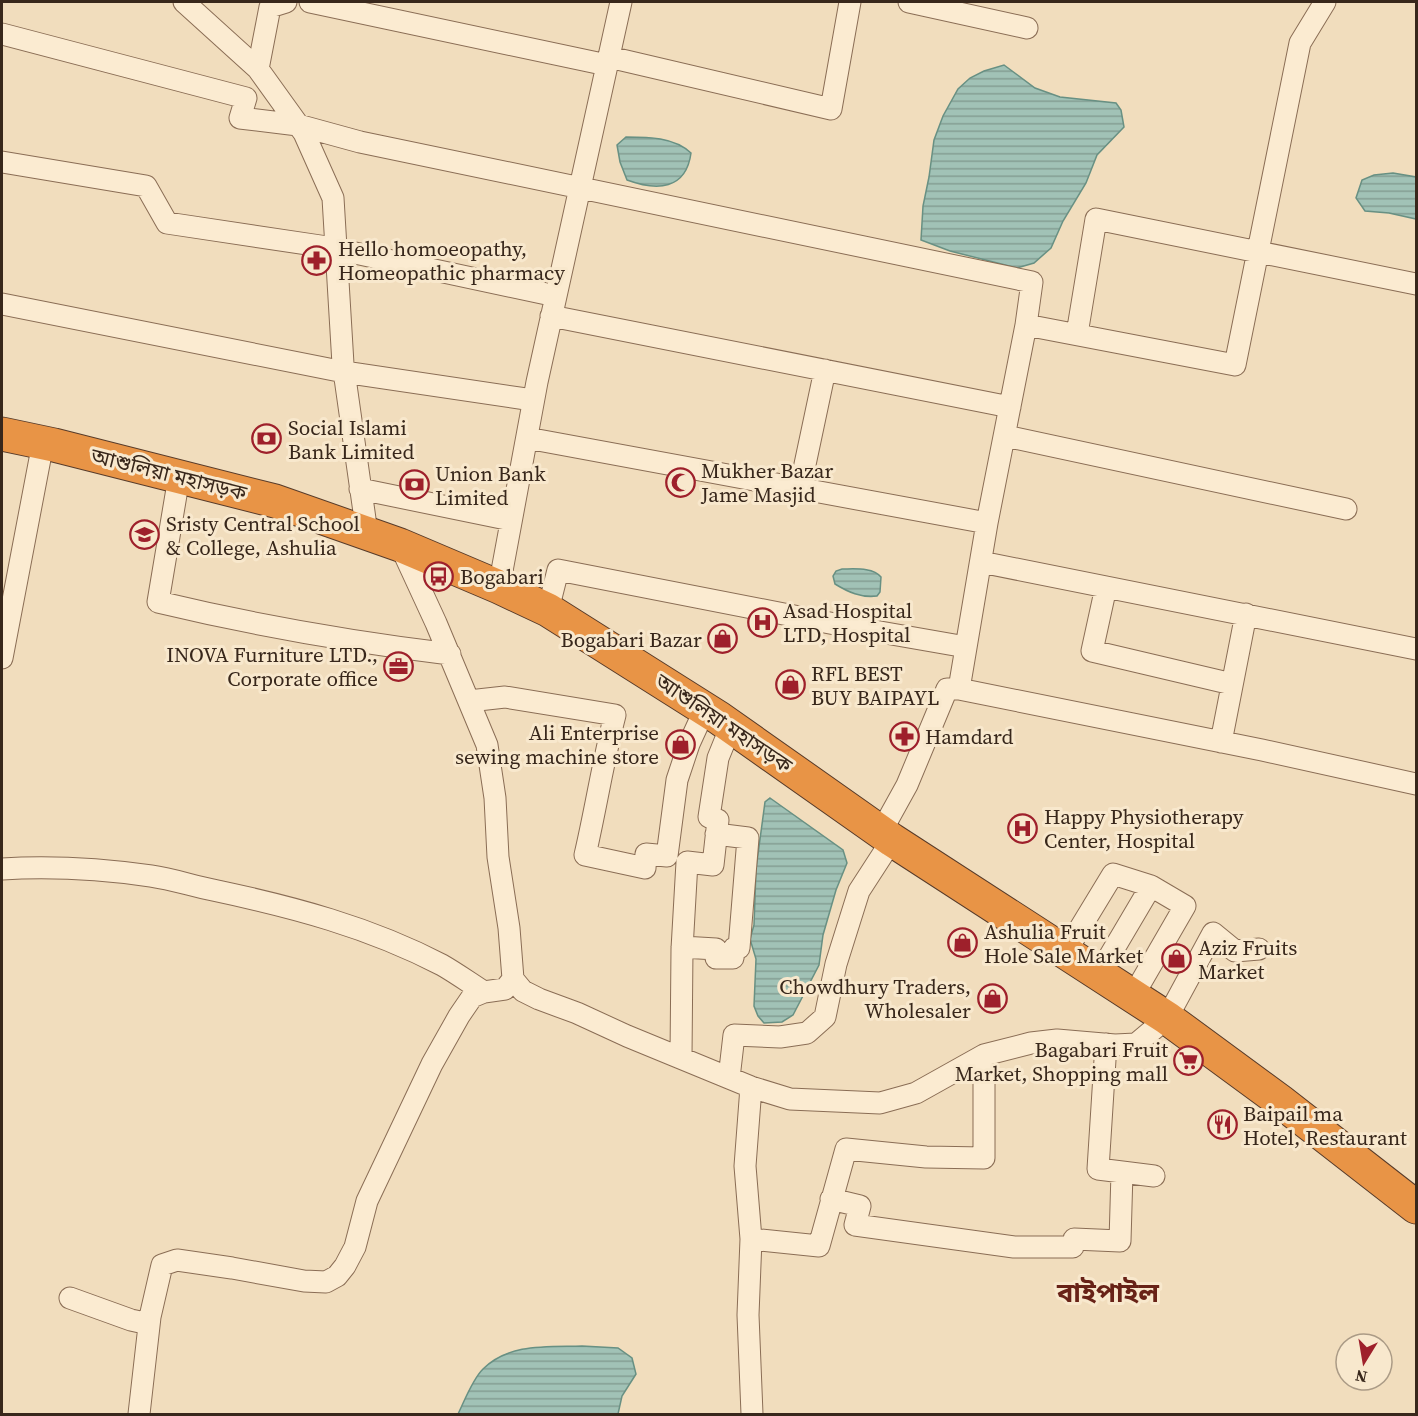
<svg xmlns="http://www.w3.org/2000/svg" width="1418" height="1416" font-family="'Source Serif 4','Noto Sans Bengali',serif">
  <defs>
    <pattern id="water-rules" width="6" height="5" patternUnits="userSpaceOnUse" patternTransform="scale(1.5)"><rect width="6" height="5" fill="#a1c2b6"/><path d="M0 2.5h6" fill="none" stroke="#849e93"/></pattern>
  </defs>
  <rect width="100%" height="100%" fill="#f1ddbd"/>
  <path fill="url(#water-rules)" stroke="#689083" stroke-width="1.5" d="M1004,65L1035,88L1060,97L1116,103L1121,110L1124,127L1097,155L1086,183L1063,221L1051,248L1034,263L1017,268L950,251L921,240L923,206L929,177L934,140L943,116L958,89L970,78L984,71Z
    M626,137C648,137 674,137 691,153C686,190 657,191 627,180L620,162L617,145Z
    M1393,173L1416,177V219L1389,213L1365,211L1356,198L1362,180L1374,175Z
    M842,569C855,569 873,567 881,577L880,592L877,596C861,598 848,592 835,584L833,576L836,571Z
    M770,798L843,850L847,863L836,890L823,935L819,965L793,1015L782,1022L764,1023L758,1016L754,1006L756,959L750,939L754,925L756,869L765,802Z
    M582,1346L618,1348L632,1358L636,1374L622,1396L618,1414H458C465,1400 472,1380 483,1369C509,1343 548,1347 582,1346Z"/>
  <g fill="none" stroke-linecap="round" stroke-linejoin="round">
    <defs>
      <path id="street" d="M184,2L258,69L304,133L333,198L343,364L367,533
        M310,2L607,65
        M909,2L1027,28
        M2,34L246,98L240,118L298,125L360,142L1032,282L1026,325L1235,365L1300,43L1325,2
        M609,57L831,109L850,2
        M258,69L270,7L286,2
        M2,162L146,186L167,223L327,247L556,296
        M2,304L344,372L533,400
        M551,316L1010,407
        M1026,325L987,523L959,689L1262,750L1416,784
        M1077,334L1096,219L1416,284
        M1005,436L1346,509
        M527,438L987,523
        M179,477L158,602C254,625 352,642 450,654
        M800,488L825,370
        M360,489L511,520
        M400,545L436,623L487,745L495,798L498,857L509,928L513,979L523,991L539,999L577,1013L627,1036L751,1087L790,1099L880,1103L916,1093L984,1055L1031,1043L1057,1040L1115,1045L1136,1044L1167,1018L1213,933L1235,951L1259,949
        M981,562L1416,649
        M499,587L537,382L621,2
        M1106,587L1092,651L1232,684
        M548,610L558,570L840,625L966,647
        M2,658L43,443
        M469,701L505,697L615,715C603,761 596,808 585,855L645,868L646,854L667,856L677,780L689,744L705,709
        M1221,742L1246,614
        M881,832L907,785L947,689H959
        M2,869C51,866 102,869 151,876C172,879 193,886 213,890C293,907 369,927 442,965C456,973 470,983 484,992
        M682,947L716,949V958H733L734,948H739L748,838L716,834
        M1065,953L1113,874L1151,886
        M1099,974L1151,886L1185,906L1133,996
        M1106,1044L1098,1169L1154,1176
        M681,1057L682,949L687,862L713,865L718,820L709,817L718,758L731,726
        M729,1078L734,1035L780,1037L807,1033L825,1017L836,964L859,891L892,840
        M751,1087L745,1166L751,1239L748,1315L752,1414
        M831,1199L860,1206L855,1225L1014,1247H1073L1074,1239L1120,1241L1122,1172
        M751,1239L819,1246L846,1149L926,1157L984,1158V1055
        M70,1298L131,1320L149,1324
        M139,1414L150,1317L162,1265L177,1260L232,1268L304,1281L326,1282L337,1276L345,1266L355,1247L367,1201L432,1064L459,1016L472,997L484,992L505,989L513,979"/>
      <path id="highway" d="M2,434L54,445L275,501L400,545L499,587L548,610L719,718L892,840L1167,1018L1280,1101L1416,1207"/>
    </defs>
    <use href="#street" stroke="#8a6d55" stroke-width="23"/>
    <use href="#highway" stroke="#573b2a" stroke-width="35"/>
    <use href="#street" stroke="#fbebd1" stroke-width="21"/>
    <use href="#highway" stroke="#e89446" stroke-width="33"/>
  </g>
  <defs>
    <symbol id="pharmacy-ring" viewBox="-11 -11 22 22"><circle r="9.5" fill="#f8e8cd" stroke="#9e202b" stroke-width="1.5"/><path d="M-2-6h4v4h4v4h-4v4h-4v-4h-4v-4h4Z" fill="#9e202b"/></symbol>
    <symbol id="bank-ring" viewBox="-11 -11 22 22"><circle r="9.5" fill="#f8e8cd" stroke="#9e202b" stroke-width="1.5"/><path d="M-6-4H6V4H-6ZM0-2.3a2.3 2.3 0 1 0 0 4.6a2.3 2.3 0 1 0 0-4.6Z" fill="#9e202b"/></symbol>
    <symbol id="mosque-ring" viewBox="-11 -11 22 22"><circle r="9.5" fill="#f8e8cd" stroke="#9e202b" stroke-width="1.5"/><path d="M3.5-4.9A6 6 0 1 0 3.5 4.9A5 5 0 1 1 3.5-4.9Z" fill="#9e202b"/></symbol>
    <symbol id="university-ring" viewBox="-11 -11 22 22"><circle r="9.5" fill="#f8e8cd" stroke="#9e202b" stroke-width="1.5"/><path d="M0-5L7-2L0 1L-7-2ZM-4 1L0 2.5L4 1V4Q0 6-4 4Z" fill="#9e202b"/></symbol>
    <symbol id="bus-ring" viewBox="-11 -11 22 22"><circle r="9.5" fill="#f8e8cd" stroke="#9e202b" stroke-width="1.5"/><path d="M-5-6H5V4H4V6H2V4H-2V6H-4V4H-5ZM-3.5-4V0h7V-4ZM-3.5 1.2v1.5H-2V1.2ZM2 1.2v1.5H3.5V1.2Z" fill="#9e202b"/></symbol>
    <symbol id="hospital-ring" viewBox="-11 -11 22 22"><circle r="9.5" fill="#f8e8cd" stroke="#9e202b" stroke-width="1.5"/><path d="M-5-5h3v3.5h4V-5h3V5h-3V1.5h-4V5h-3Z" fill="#9e202b"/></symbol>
    <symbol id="shop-ring" viewBox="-11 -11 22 22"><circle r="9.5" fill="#f8e8cd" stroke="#9e202b" stroke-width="1.5"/><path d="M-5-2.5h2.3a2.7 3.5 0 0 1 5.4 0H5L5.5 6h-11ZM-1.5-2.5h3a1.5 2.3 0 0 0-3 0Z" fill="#9e202b"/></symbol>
    <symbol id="office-ring" viewBox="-11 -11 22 22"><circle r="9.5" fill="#f8e8cd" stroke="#9e202b" stroke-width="1.5"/><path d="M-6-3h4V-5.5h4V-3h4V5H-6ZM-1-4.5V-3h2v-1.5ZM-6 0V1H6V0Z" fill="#9e202b"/></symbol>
    <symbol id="supermarket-ring" viewBox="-11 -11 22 22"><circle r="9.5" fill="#f8e8cd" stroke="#9e202b" stroke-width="1.5"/><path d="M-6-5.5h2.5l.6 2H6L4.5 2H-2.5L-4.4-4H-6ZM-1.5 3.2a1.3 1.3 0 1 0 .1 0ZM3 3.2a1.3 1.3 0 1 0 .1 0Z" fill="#9e202b"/></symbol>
    <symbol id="restaurant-ring" viewBox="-11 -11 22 22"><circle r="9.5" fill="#f8e8cd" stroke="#9e202b" stroke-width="1.5"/><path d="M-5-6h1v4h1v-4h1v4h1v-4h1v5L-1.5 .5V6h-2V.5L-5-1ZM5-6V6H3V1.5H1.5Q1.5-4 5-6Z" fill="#9e202b"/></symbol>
  </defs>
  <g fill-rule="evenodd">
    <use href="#pharmacy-ring" x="300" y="244" width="33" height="33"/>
    <use href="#bank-ring" x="250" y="422" width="33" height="33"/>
    <use href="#mosque-ring" x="664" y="466" width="33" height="33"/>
    <use href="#bank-ring" x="398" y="468" width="33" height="33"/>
    <use href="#university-ring" x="128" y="518" width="33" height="33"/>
    <use href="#bus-ring" x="422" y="560" width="33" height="33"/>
    <use href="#hospital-ring" x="746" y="606" width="33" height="33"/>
    <use href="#shop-ring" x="706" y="622" width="33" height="33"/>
    <use href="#office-ring" x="382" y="650" width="33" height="33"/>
    <use href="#shop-ring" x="774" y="668" width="33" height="33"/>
    <use href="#pharmacy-ring" x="888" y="720" width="33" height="33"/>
    <use href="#shop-ring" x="664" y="728" width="33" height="33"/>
    <use href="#hospital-ring" x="1006" y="812" width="33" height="33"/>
    <use href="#shop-ring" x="946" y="926" width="33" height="33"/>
    <use href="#shop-ring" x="1160" y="942" width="33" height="33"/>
    <use href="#shop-ring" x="976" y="982" width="33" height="33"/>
    <use href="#supermarket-ring" x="1172" y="1044" width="33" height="33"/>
    <use href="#restaurant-ring" x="1206" y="1108" width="33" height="33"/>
  </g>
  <g text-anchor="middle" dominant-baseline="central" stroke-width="6" stroke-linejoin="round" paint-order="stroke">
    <g font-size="21" fill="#38271b" stroke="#f8e8cd" text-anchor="start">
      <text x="338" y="248">Hello homoeopathy,<tspan x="338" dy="24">Homeopathic pharmacy</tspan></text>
      <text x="288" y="427">Social Islami<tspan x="288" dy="24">Bank Limited</tspan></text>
      <text x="701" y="470">Mukher Bazar<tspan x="701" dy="24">Jame Masjid</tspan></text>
      <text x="435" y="473">Union Bank<tspan x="435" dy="24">Limited</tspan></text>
      <text x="166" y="523">Sristy Central School<tspan x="166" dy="24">&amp; College, Ashulia</tspan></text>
      <text x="460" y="576">Bogabari</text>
      <text x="783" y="610">Asad Hospital<tspan x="783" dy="24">LTD, Hospital</tspan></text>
      <text x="702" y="639" text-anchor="end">Bogabari Bazar</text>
      <text x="378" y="654" text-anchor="end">INOVA Furniture LTD.,<tspan x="378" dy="24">Corporate office</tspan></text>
      <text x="811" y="673">RFL BEST<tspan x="811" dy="24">BUY BAIPAYL</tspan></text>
      <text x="659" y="732" text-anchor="end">Ali Enterprise<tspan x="659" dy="24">sewing machine store</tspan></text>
      <text x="925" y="736">Hamdard</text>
      <text x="1044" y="816">Happy Physiotherapy<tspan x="1044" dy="24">Center, Hospital</tspan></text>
      <text x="984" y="931">Ashulia Fruit<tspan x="984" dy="24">Hole Sale Market</tspan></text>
      <text x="1198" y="947">Aziz Fruits<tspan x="1198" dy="24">Market</tspan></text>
      <text x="971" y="986" text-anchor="end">Chowdhury Traders,<tspan x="971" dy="24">Wholesaler</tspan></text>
      <text x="1168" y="1049" text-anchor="end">Bagabari Fruit<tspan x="1168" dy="24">Market, Shopping mall</tspan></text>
      <text x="1243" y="1113">Baipail ma<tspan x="1243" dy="24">Hotel, Restaurant</tspan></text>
    </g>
    <g font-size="21" fill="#38271b" stroke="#f8e8cd">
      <text transform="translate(169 474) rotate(14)">আশুলিয়া মহাসড়ক</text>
      <text transform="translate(724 723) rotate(34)">আশুলিয়া মহাসড়ক</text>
    </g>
    <g font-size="27" font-weight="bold" fill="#682217" stroke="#f8e8cd">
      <text x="1108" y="1292">বাইপাইল</text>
    </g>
  </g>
  <rect width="1418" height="1416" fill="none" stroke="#38271b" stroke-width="6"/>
  <g transform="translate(1364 1362) rotate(191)"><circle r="28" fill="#f8e8cd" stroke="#ab9b86" stroke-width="1.5"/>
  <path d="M0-4.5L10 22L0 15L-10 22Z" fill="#9e202b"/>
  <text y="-9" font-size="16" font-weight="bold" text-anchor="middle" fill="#38271b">N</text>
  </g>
</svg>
